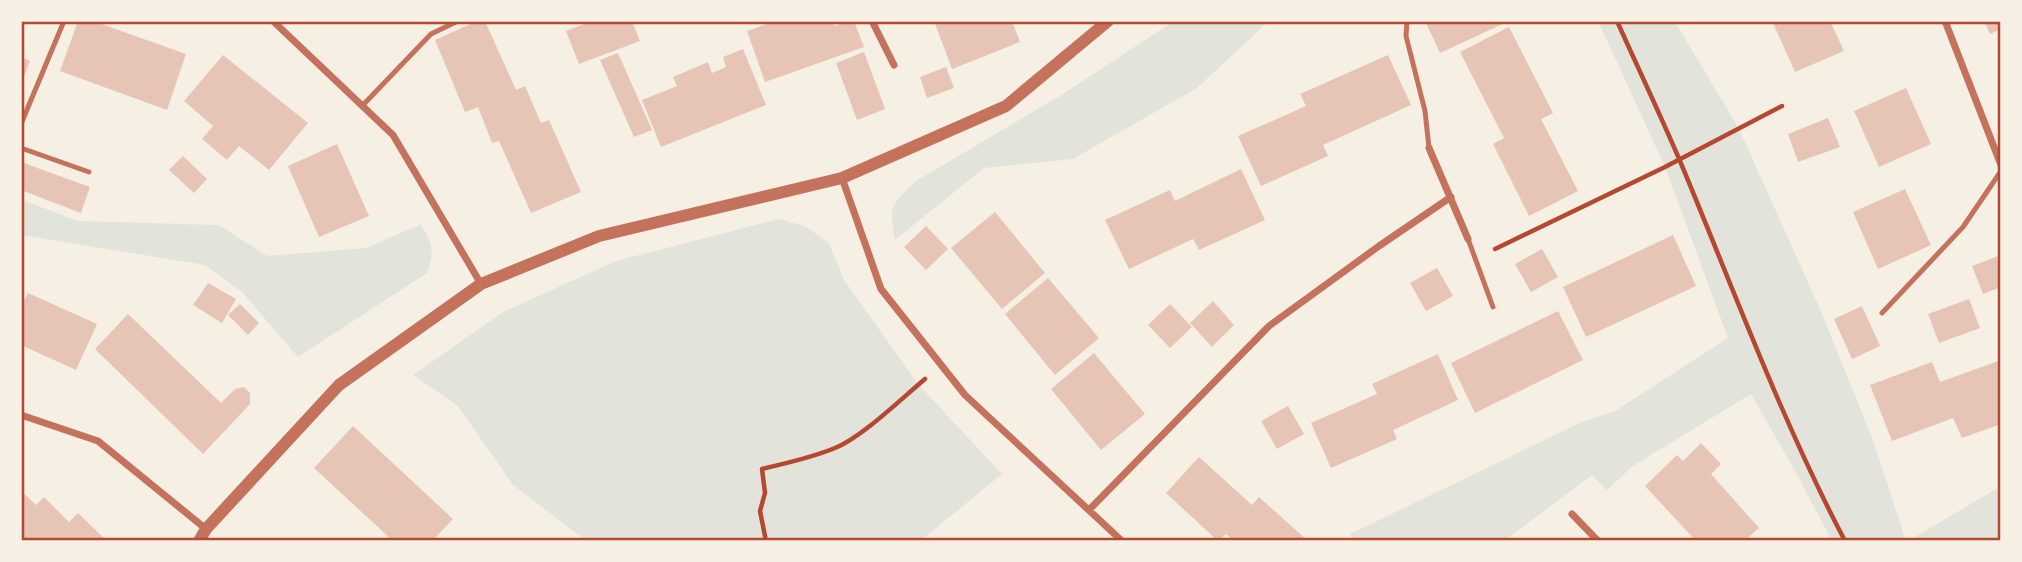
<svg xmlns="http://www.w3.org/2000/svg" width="2022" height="562" font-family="'PT Sans Narrow',sans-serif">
  <rect width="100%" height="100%" fill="#f6efe4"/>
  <path fill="#e2e4dc" d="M1174,21H1269L1197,88L1073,159L984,168L895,240C888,206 892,204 916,181L1063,94Z
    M1598,21H1673L1680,30L1739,129L1820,309L1873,440L1906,541H1832L1799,478L1751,394L1633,466L1607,490L1592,475L1504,541H1354L1350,534L1582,422L1615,411L1728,338L1665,167Z
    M21,199L77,221L219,225L267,256L366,248L421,224C433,246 435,249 427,273L298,357L242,292L205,265L21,235Z
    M779,219L805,226L829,243L844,280L918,384L1002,474L920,541H587L513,485L458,406L413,375L503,312L616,261Z
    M2001,487V541H1908L1996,489Z"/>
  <path fill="#e6c5b7" d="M78,21H93L186,54L167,110L60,71Z
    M477,21H485L516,90L525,86L541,123L549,120L581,192L531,213L499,141L492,143L478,107L465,112L435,40Z
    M592,21H632L640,41L579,64L566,31Z
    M775,21H832L834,26L849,21H854L864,47L765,82L747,31Z
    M934,21H996L997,23L1012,21L1020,42L952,69Z
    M1431,21H1509L1440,53L1426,23Z
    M1772,21H1830L1844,51L1795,72Z
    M1984,21H2001V29L1990,34Z
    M1509,27L1553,113L1541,119L1578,191L1529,216L1493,144L1504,138L1460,52Z
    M743,49L766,105L661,147L642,100L677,86L673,77L708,62L712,73L726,67L723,57Z
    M864,52L885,109L857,120L836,63Z
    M618,53L652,130L634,137L600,60Z
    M223,55L308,123L269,170L239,146L227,160L202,139L213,126L184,101Z
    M1388,55L1411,105L1323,145L1328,156L1261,186L1238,136L1306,106L1300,94Z
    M21,57L30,61L21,84Z
    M946,67L954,88L927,98L920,77Z
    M1906,88L1931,144L1879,167L1854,111Z
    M1828,118L1840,147L1798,162L1788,134Z
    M337,144L369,216L319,237L288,166Z
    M183,156L207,179L194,193L169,170Z
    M21,162L90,187L81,213L21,190Z
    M1241,169L1265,220L1199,250L1193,239L1129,269L1105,220L1170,190L1175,201Z
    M1905,189L1931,245L1878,269L1853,212Z
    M995,212L1045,273L1002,309L951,248Z
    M926,226L948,249L926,270L904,247Z
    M1673,235L1696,286L1586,337L1563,287Z
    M1542,249L1558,277L1531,292L1515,264Z
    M2001,255V287L1983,294L1972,266Z
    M1437,268L1453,296L1426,311L1410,283Z
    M1048,278L1099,338L1055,375L1005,314Z
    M208,283L236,299L222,323L193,305Z
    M28,293L97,324L76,370L21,345V307Z
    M1969,299L1980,328L1939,343L1928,314Z
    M1213,301L1234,325L1212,347L1190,323Z
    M240,304L259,323L248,335L228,315Z
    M1170,304L1192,327L1170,348L1148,325Z
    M1862,306L1880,346L1852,359L1834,319Z
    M1558,311L1583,360L1475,413L1451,363Z
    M128,314L221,403L235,389L244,387L250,393V404L203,454L95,349Z
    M1094,353L1145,414L1101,450L1051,389Z
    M1438,354L1458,400L1393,430L1397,439L1331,468L1311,423L1377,394L1372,384Z
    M2001,360V424L1962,438L1953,418L1892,441L1870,385L1932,362L1940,382Z
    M1288,406L1304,434L1277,449L1261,421Z
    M353,426L453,519L432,541H393L314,468Z
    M1701,443L1721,464L1711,474L1759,528L1744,541H1696L1645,486L1677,455L1683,461Z
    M1199,457L1252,505L1259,497L1308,541H1234L1226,534L1218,541L1166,493Z
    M21,491L36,505L44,497L69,522L78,513L107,541H21Z"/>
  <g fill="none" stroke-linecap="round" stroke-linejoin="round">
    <path stroke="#b5482f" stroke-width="4.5" d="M1617,21C1638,68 1660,114 1680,161C1734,290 1780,417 1845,541
      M1495,249L1665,167L1782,106
      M766,541L760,511L765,493L762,469C786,463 811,458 835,448C862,437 901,399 925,379"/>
    <path stroke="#c5725c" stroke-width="5" d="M1407,21L1406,36L1425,111L1429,148
      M362,106L431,34L458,21
      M21,124L64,21
      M21,148L89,172
      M1468,239L1493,307
      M1882,313L1963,227L2001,171"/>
    <path stroke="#c5725c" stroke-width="7" d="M273,21L393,135L481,284
      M872,21L894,65
      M1945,21L2001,165
      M1429,148L1468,239
      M842,178L881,289L965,395L1122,541
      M21,415L98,441L206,529
      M1089,510L1269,326L1379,246L1451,197
      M1572,514L1598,541"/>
    <path stroke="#c5725c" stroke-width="12" d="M199,541L206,529L339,385L481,284L599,236L842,178L1006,106L1108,21"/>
  </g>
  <rect width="2022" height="562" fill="none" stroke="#f6efe4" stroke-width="46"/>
  <rect x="23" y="23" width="1976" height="516" fill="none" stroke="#b5482f" stroke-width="2.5"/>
</svg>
